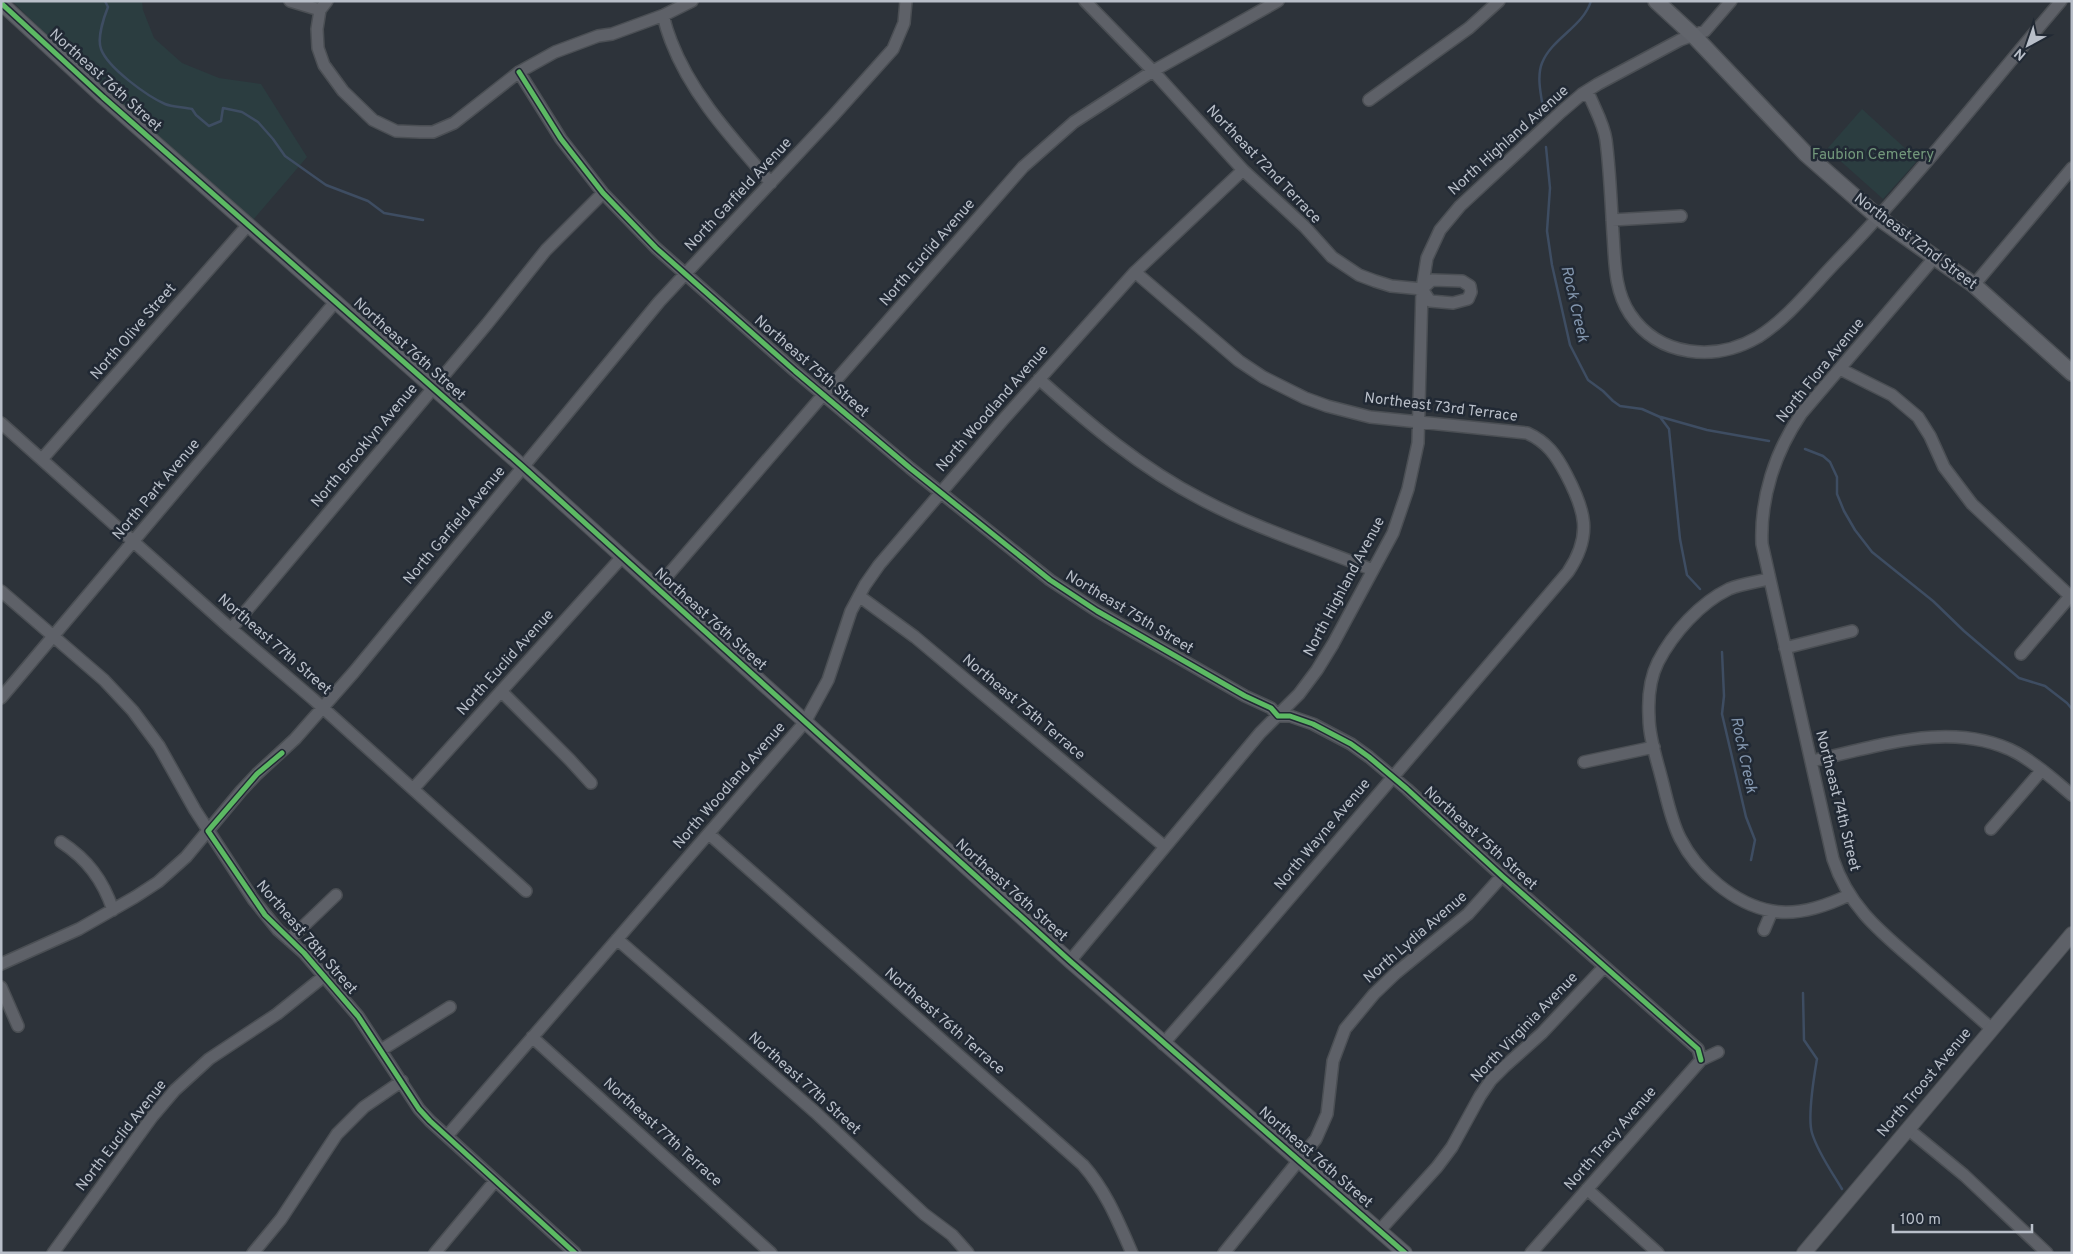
<svg xmlns="http://www.w3.org/2000/svg" width="2073" height="1254" font-family="Overpass,sans-serif">
  <rect width="100%" height="100%" fill="#2d333a"/>
  <path fill="#2b3d40" d="M12,1H142L143,10L154,38L182,63L219,78L261,84L307,157L253,220L84,72Z
    M1862,109L1918,160L1883,199L1827,149Z"/>
  <g fill="none" stroke-linecap="round" stroke-linejoin="round">
    <path stroke="#3e4d62" stroke-width="2.5" d="M105,1L108,7C104,17 97,38 101,49C108,68 147,96 165,104C172,107 184,107 192,109L196,115L209,126L221,121L223,108L242,112L258,122L273,139L285,156L326,185L368,201L384,213L423,220
      M1544,114C1542,99 1536,78 1542,63C1552,38 1583,27 1591,1
      M1546,147L1550,188L1547,231L1552,265L1570,345L1588,380L1603,391L1613,401L1620,406L1642,409L1660,417L1669,429L1680,539L1687,575L1700,589
      M1661,417L1707,430L1769,441
      M1805,449L1823,456L1830,462L1837,477V494L1844,511L1855,530L1872,552L1933,601L1964,631L2019,678L2045,686L2067,703L2072,709
      M1722,652L1724,696L1722,714L1746,817L1755,840L1751,860
      M1803,993L1804,1040L1817,1059C1814,1077 1807,1116 1812,1133C1818,1153 1832,1172 1842,1189"/>
    <defs>
      <path id="minor" d="M290,1L320,10
        M327,1L320,10L317,29L318,48L324,65L343,91L373,120L396,131L420,132H433L454,123L519,72L555,52L598,36L612,34L664,15L692,1
        M1085,1L1153,71L1243,170L1305,227L1332,257L1359,275L1375,281L1391,286L1422,289
        M664,15C664,24 668,32 671,41C692,96 733,139 771,183
        M519,72L561,139L603,193L656,248L795,371L910,468L1050,580L1097,611L1245,696L1271,708L1278,716H1290L1313,724L1351,744L1369,757L1407,789L1502,876L1698,1049L1701,1060
        M1582,94L1590,97C1596,111 1604,125 1606,140C1610,171 1611,203 1613,234C1615,261 1614,290 1630,314C1659,357 1715,362 1758,337C1788,318 1811,288 1835,263C1915,181 1986,89 2061,1
        M1369,100L1469,28L1499,1
        M1612,220L1681,216
        M1935,257L1801,414C1775,452 1760,498 1762,544L1833,859C1849,908 1882,933 1919,965C1944,987 1968,1008 1992,1029
        M1135,272L1239,361L1263,377L1305,398L1327,406L1370,417L1527,433C1547,442 1556,455 1566,474C1585,510 1593,535 1568,572L1235,962L1163,1044
        M1432,280L1462,281L1470,286L1471,292L1468,299L1453,303L1430,301L1422,289Z
        M1974,285L2072,168
        M1840,369L1892,395L1918,417L1930,436L1944,467L1972,504L2070,596
        M1039,379C1089,424 1141,468 1201,499C1255,528 1316,547 1373,570
        M1,423L231,629L313,699L526,891
        M42,459L248,225
        M1769,579C1756,582 1741,584 1729,589C1700,603 1673,633 1658,662C1650,678 1648,700 1649,717C1649,738 1657,760 1662,780C1667,799 1671,820 1680,838C1697,872 1734,904 1772,911C1798,916 1826,906 1849,895
        M656,589L823,395L1023,167L1074,122L1153,71L1278,1
        M1,591L104,680L133,711L159,746L195,810L253,899L278,930L304,953L358,1016L419,1109L430,1121L575,1253
        M859,596L915,637L1165,847
        M231,629L487,324L546,250L603,193
        M1785,648L1852,631
        M2021,654L2072,594
        M501,691L570,760L591,783
        M1,698L336,301
        M1811,761C1877,747 1952,719 2017,753C2037,764 2054,780 2072,795
        M1584,762L1654,747
        M413,789L622,557
        M1991,829L2042,770
        M709,834L1083,1165C1106,1191 1118,1221 1132,1253
        M61,842C87,859 103,880 113,910
        M1764,930L1772,911
        M617,939L815,1112L924,1214L952,1235L968,1253
        M289,940L336,895
        M1070,961L1260,733L1299,694L1317,670L1333,644L1393,533L1408,489L1418,443L1422,289L1427,258L1440,230L1460,206L1561,112L1582,94L1598,84L1680,40L1705,31L1731,1
        M1,964L79,929L135,897L158,882L186,857L241,791L257,774L295,739L354,672L659,302L833,116L893,49L904,23L906,1
        M1,987L18,1026
        M532,1037L771,1253
        M381,1050L450,1007
        M1908,1129L1964,1175L2047,1253
        M447,1136L805,722L828,680L851,611L865,585L879,565L1002,421L1135,272L1243,170
        M1587,1189L1658,1253
        M1380,1230L1437,1167L1452,1147L1480,1096L1491,1080L1504,1067L1542,1033L1604,967
        M53,1253L152,1117L175,1090L209,1059L277,1014L323,977
        M253,1253L281,1219L337,1134L364,1107L402,1081
        M435,1253L495,1181
        M1224,1253L1316,1139L1327,1114L1333,1061L1345,1029L1374,994L1396,973L1468,914L1502,876
        M1531,1253L1701,1060L1718,1052"/>
      <path id="tertiary" d="M1,3L103,97L523,467L1070,961L1405,1253
        M1804,1253L2072,934"/>
      <path id="secondary" d="M1656,1L1694,36L1806,154L1879,218L1974,285L2072,373"/>
    </defs>
    <use href="#minor" stroke="#4b4f54" stroke-width="14"/>
    <use href="#tertiary" stroke="#4b4f54" stroke-width="16"/>
    <use href="#secondary" stroke="#4b4f54" stroke-width="18"/>
    <use href="#minor" stroke="#5e6168" stroke-width="11"/>
    <use href="#tertiary" stroke="#5e6168" stroke-width="14"/>
    <use href="#secondary" stroke="#62656c" stroke-width="15"/>
    <defs>
      <path id="cycleway" d="M1,3L103,97L523,467L1070,961L1405,1253
        M519,72L561,139L603,193L656,248L795,371L910,468L1050,580L1097,611L1245,696L1271,708L1278,716H1290L1313,724L1351,744L1369,757L1407,789L1502,876L1698,1049L1701,1060
        M282,753L257,774L208,831L265,915L304,953L358,1016L419,1109L430,1121L575,1253"/>
    </defs>
    <use href="#cycleway" stroke="#212934" stroke-width="8"/>
    <use href="#cycleway" stroke="#5cba63" stroke-width="5"/>
  </g>
  <g text-anchor="middle" dominant-baseline="central" stroke-width="5" stroke-linejoin="round" paint-order="stroke">
    <g font-size="15" fill="#b9bfc9" stroke="#212934">
      <text transform="translate(105 81) rotate(42)">Northeast 76th Street</text>
      <text transform="translate(1509 141) rotate(-42)">North Highland Avenue</text>
      <text transform="translate(1263 165) rotate(46)">Northeast 72nd Terrace</text>
      <text transform="translate(739 195) rotate(-47)">North Garfield Avenue</text>
      <text transform="translate(1915 242) rotate(37)">Northeast 72nd Street</text>
      <text transform="translate(928 253) rotate(-49)">North Euclid Avenue</text>
      <text transform="translate(134 332) rotate(-49)">North Olive Street</text>
      <text transform="translate(409 350) rotate(42)">Northeast 76th Street</text>
      <text transform="translate(811 367) rotate(41)">Northeast 75th Street</text>
      <text transform="translate(1821 371) rotate(-51)">North Flora Avenue</text>
      <text transform="translate(1441 408) rotate(7)">Northeast 73rd Terrace</text>
      <text transform="translate(993 409) rotate(-49)">North Woodland Avenue</text>
      <text transform="translate(365 446) rotate(-50)">North Brooklyn Avenue</text>
      <text transform="translate(157 490) rotate(-50)">North Park Avenue</text>
      <text transform="translate(455 526) rotate(-50)">North Garfield Avenue</text>
      <text transform="translate(1345 587) rotate(-62)">North Highland Avenue</text>
      <text transform="translate(1129 613) rotate(31)">Northeast 75th Street</text>
      <text transform="translate(710 620) rotate(42)">Northeast 76th Street</text>
      <text transform="translate(274 645) rotate(41)">Northeast 77th Street</text>
      <text transform="translate(506 663) rotate(-48)">North Euclid Avenue</text>
      <text transform="translate(1023 708) rotate(40)">Northeast 75th Terrace</text>
      <text transform="translate(730 786) rotate(-49)">North Woodland Avenue</text>
      <text transform="translate(1837 801) rotate(76)">Northeast 74th Street</text>
      <text transform="translate(1323 835) rotate(-50)">North Wayne Avenue</text>
      <text transform="translate(1480 839) rotate(42)">Northeast 75th Street</text>
      <text transform="translate(1011 891) rotate(42)">Northeast 76th Street</text>
      <text transform="translate(306 938) rotate(49)">Northeast 78th Street</text>
      <text transform="translate(1416 938) rotate(-41)">North Lydia Avenue</text>
      <text transform="translate(944 1022) rotate(41)">Northeast 76th Terrace</text>
      <text transform="translate(1525 1028) rotate(-46)">North Virginia Avenue</text>
      <text transform="translate(1925 1083) rotate(-50)">North Troost Avenue</text>
      <text transform="translate(804 1084) rotate(42)">Northeast 77th Street</text>
      <text transform="translate(662 1133) rotate(42)">Northeast 77th Terrace</text>
      <text transform="translate(122 1136) rotate(-52)">North Euclid Avenue</text>
      <text transform="translate(1611 1139) rotate(-49)">North Tracy Avenue</text>
      <text transform="translate(1315 1158) rotate(41)">Northeast 76th Street</text>
    </g>
    <g font-size="15" fill="#72987b" stroke="#212934">
      <text x="1873" y="155">Faubion Cemetery</text>
    </g>
    <g font-size="16" font-style="italic" fill="#8396ae" stroke="#212934">
      <text transform="translate(1574 304) rotate(77)">Rock Creek</text>
      <text transform="translate(1743 755) rotate(78)">Rock Creek</text>
    </g>
  </g>
  <rect width="2073" height="1254" fill="none" stroke="#b9bfc9" stroke-width="5"/>
  <g transform="translate(2028 45) rotate(220)" stroke="#212934" stroke-width="4" paint-order="stroke">
  <path d="M0-4L9 19L0 12L-9 19Z" fill="#b9bfc9"/>
  <text y="-8" font-size="14" font-weight="bold" text-anchor="middle" fill="#b9bfc9">N</text>
  </g>
  <path d="M1893 1224v8h139v-8" fill="none" stroke="#b9bfc9" stroke-width="2.5"/>
  <text x="1900" y="1224" font-size="15" fill="#b9bfc9" stroke="#212934" stroke-width="4" paint-order="stroke">100 m</text>
</svg>
